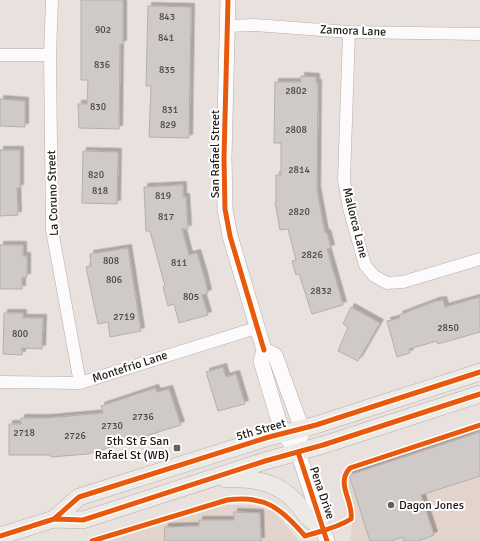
<svg xmlns="http://www.w3.org/2000/svg" width="480" height="541" font-family="Signika,sans-serif">
  <defs>
    <filter id="shadow"><feDropShadow dx="3.5" dy="-3.5" stdDeviation="0" flood-color="#0004"/></filter>
  </defs>
  <rect width="100%" height="100%" fill="#e9e1de"/>
  <path fill="#e2d4cc" d="M480,431V541H350L354,511L346,482L347,476L350,472Z
    M226,505H253L272,511L284,522L299,541H108Z"/>
  <path fill="#cfc9c7" stroke="#b4afac" filter="url(#shadow)" d="M81,0H123V44H120L119,129L79,128L78,104H87L88,80H81Z
    M148,6L191,7L189,138L149,137L151,86H146Z
    M301,76L316,77V83H318L317,190L325,233H327L331,248L327,249L343,305L312,314L299,274L296,275L292,261L296,260L288,229L280,230L275,202H276V175H281V143H274L275,82H301Z
    M0,99L25,101V127L0,126Z
    M0,150H20V188H17L18,215L0,216Z
    M83,151L118,152L117,204L82,203Z
    M183,185V197H186L188,229H182L189,255L197,253L204,276L208,293L202,295L208,315L179,323L174,304L168,306L163,287L165,286L150,231H146L144,187Z
    M0,245H23V256H27V277H22V289H0Z
    M128,248L141,331L110,337L108,322L98,324L86,267L91,266L90,254Z
    M480,297V332L438,344L437,341L409,349L410,353L397,357L387,321L400,318L399,315L436,301L443,300L445,307Z
    M351,307L380,323L358,361L338,351L348,327L343,324Z
    M4,313H23V318H43L42,349L22,348V355L3,354Z
    M223,367L226,377L236,374L245,404L218,411L206,372Z
    M155,388L157,392L169,389L181,425L88,454L51,457L50,455H9V424H21V418H48L103,413L101,406Z
    M480,432V476L421,495L434,535L418,541H404L403,537L391,541H370L349,475Z
    M234,512L260,513L261,541H164L165,527L199,526V520H234Z"/>
  <g fill="none" stroke-linecap="round" stroke-linejoin="round">
    <defs>
      <path id="minor" d="M52,0L50,55L52,230L80,383
        M227,26L255,25L349,32L480,34
        M349,32L344,180L349,208L365,265L374,276L387,283L403,282L480,259
        M0,55H50
        M0,382L80,383L256,328"/>
      <path id="tertiary" d="M228,0L224,158L225,209L230,236L264,350L261,361L277,415L283,433L298,452L327,541
        M264,350L275,355L302,429L300,439"/>
      <path id="secondary" d="M226,479C252,478 277,481 296,502C300,506 302,510 305,514C310,520 318,525 324,530
        M54,519L79,497L269,437L316,425L480,372
        M0,536L54,519L83,520L265,461L323,445L480,394"/>
    </defs>
    <use href="#minor" stroke="#b4aeab" stroke-width="13"/>
    <use href="#tertiary" stroke="#b4aeab" stroke-width="16"/>
    <use href="#secondary" stroke="#b4aeab" stroke-width="18"/>
    <use href="#minor" stroke="#fcfafa" stroke-width="12"/>
    <use href="#tertiary" stroke="#fcfafa" stroke-width="15"/>
    <use href="#secondary" stroke="#edeae6" stroke-width="17"/>
    <defs>
      <path id="cycleway" d="M228,0L224,158L225,209L230,236L264,350
        M298,452L327,541
        M54,519L79,497L269,437L316,425L480,372
        M0,536L54,519L83,520L265,461L323,445L480,394
        M92,541L227,500C265,495 281,508 305,536C321,531 337,528 351,519C354,501 335,484 350,468L480,425"/>
    </defs>
    <use href="#cycleway" stroke="#fff" stroke-width="8"/>
    <use href="#cycleway" stroke="#e8590c" stroke-width="5"/>
  </g>
  <g fill="#66605d" stroke="#fff" stroke-width="1.5">
    <rect x="173" y="444" width="8" height="8" rx="2"/>
    <circle cx="391" cy="505" r="4"/>
  </g>
  <g text-anchor="middle" dominant-baseline="central" stroke-width="4" stroke-linejoin="round" paint-order="stroke">
    <g font-size="10" fill="#4c4745">
      <text x="167" y="17">843</text>
      <text x="103" y="30">902</text>
      <text x="166" y="38">841</text>
      <text x="102" y="65">836</text>
      <text x="167" y="70">835</text>
      <text x="296" y="91">2802</text>
      <text x="98" y="107">830</text>
      <text x="170" y="110">831</text>
      <text x="168" y="125">829</text>
      <text x="296" y="130">2808</text>
      <text x="299" y="170">2814</text>
      <text x="96" y="175">820</text>
      <text x="100" y="191">818</text>
      <text x="163" y="196">819</text>
      <text x="299" y="212">2820</text>
      <text x="166" y="217">817</text>
      <text x="312" y="255">2826</text>
      <text x="111" y="261">808</text>
      <text x="179" y="263">811</text>
      <text x="114" y="280">806</text>
      <text x="321" y="291">2832</text>
      <text x="191" y="297">805</text>
      <text x="124" y="317">2719</text>
      <text x="448" y="328">2850</text>
      <text x="20" y="334">800</text>
      <text x="143" y="417">2736</text>
      <text x="112" y="426">2730</text>
      <text x="24" y="433">2718</text>
      <text x="75" y="436">2726</text>
    </g>
    <g font-size="12" fill="#1f1a18" stroke="#fff">
      <text transform="translate(353 31) rotate(2)">Zamora Lane</text>
      <text transform="translate(215 154) rotate(-90)">San Rafael Street</text>
      <text transform="translate(53 193) rotate(-92)">La Coruno Street</text>
      <text transform="translate(355 223) rotate(76)">Mallorca Lane</text>
      <text transform="translate(130 367) rotate(-18)">Montefrio Lane</text>
      <text transform="translate(261 430) rotate(-16)">5th Street</text>
      <text transform="translate(322 493) rotate(71)">Pena Drive</text>
    </g>
    <g font-size="12" fill="#1f1a18" stroke="#fff" text-anchor="end">
      <text x="169" y="441">5th St &amp; San<tspan x="169" dy="14">Rafael St (WB)</tspan></text>
      <text x="399" y="505" text-anchor="start">Dagon Jones</text>
    </g>
  </g>
</svg>
